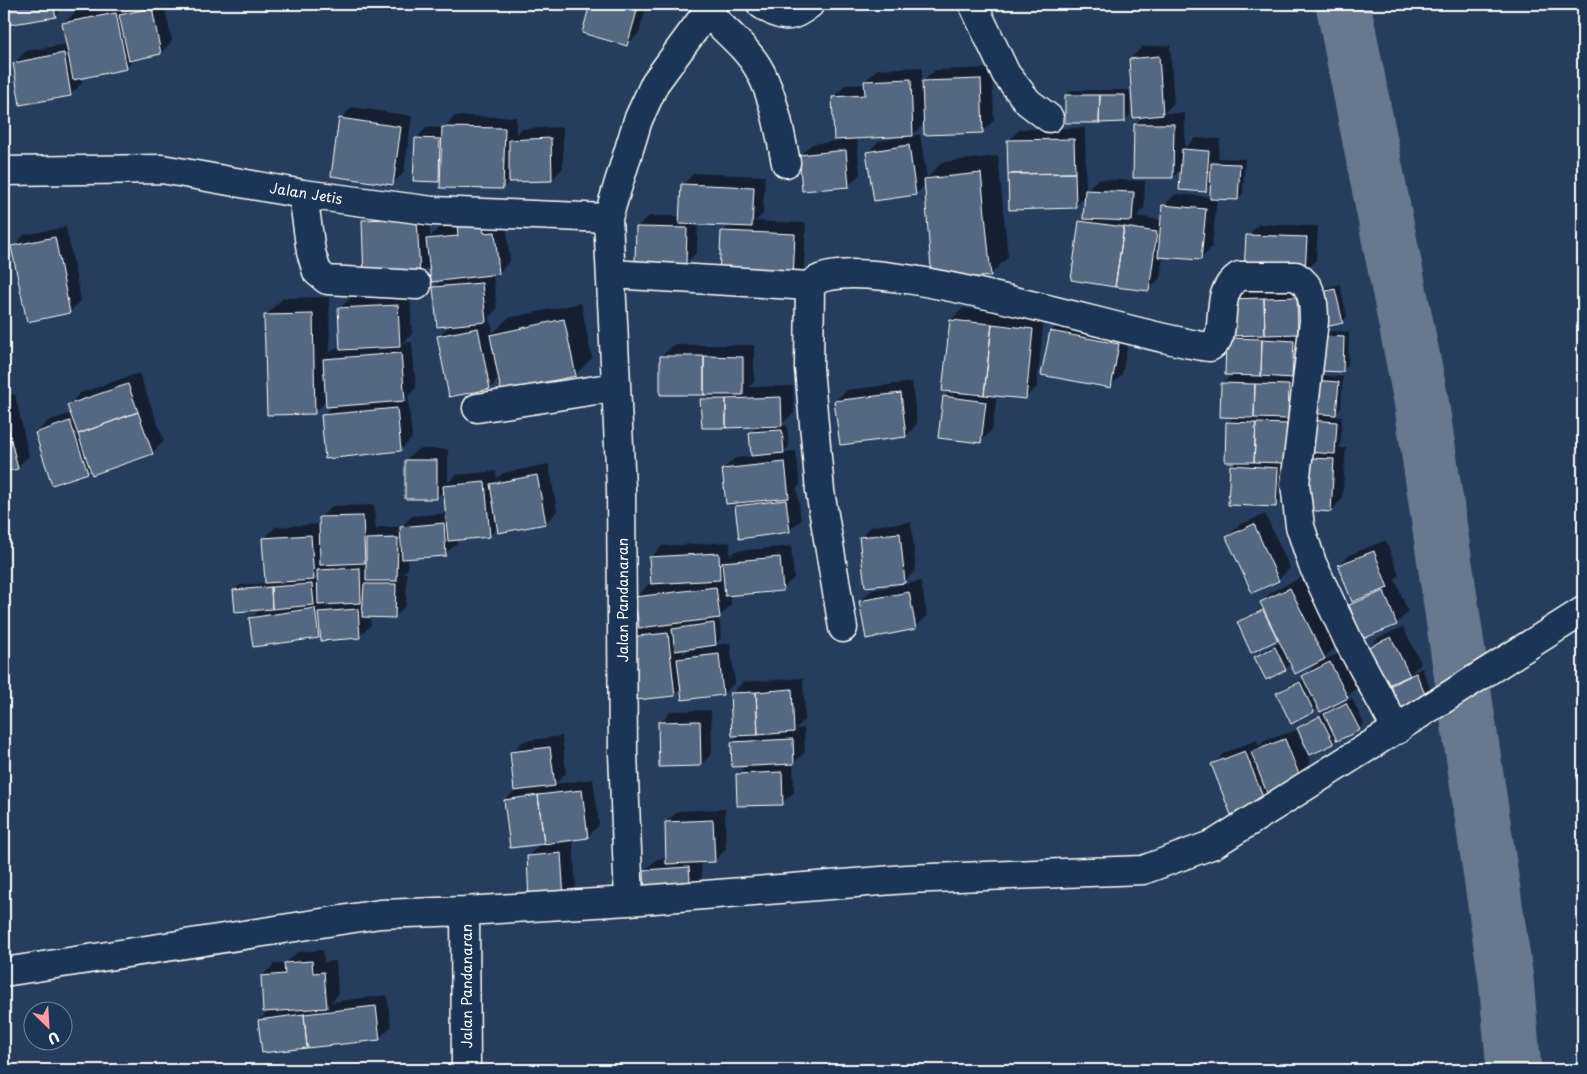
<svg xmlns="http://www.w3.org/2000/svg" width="1587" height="1074" font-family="'Playpen Sans',sans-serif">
  <rect width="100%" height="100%" fill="#263d5e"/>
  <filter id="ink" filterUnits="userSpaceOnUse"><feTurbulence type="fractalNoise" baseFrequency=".02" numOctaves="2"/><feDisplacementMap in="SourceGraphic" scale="10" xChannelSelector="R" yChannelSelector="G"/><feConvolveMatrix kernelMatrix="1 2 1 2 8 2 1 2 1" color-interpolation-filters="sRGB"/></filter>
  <g filter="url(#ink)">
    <path fill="#0007" fill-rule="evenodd" d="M5,4H67L55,16L8,23Z
      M120,4H128L129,7L133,4H164L172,41L161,53L136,58L126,68L81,77L82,83L70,95L14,63L26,51L67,44L63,24L75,12Z
      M591,4H647L639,33L627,45L583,32Z
      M1170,45L1174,103L1164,113H1185V148L1195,138L1220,139L1218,158L1245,159L1243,193L1238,199L1217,198L1212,247L1201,259L1163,256L1160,278L1149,290L1080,222L1085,217L1086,196L1075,207L1008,141L1020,129L1085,128L1086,190L1098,179L1145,181L1144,209L1136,216L1162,220L1164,206L1175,194L1211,197V184L1205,190L1182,168L1173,177L1135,124L1144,116L1130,59L1142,47Z
      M922,67V82L935,70L992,68L994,120L982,132L925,122L912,136L920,134L927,178L942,162L998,156L1008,257L990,275L926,184L916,194L868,152L879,141L900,137V136L857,138L860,174L849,185L800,155L812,144L846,140L834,97L845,85L865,84V81L877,69Z
      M1072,90H1130V115L1124,121L1066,95Z
      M352,107L412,116L404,172L392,184L340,119Z
      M455,116L516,117V135L521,129L563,127V168L552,180L510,181L503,188L442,176L438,180L416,139L427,127L443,128Z
      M694,173L765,176L763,214L756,221L806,223L804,268L793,279L722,232L729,225L698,223L697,252L686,263L637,227L649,216H681L682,185Z
      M429,207L430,237L439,228L506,221L510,261L499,273L493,274L497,309L490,316L493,333L508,318L581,303L592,358L575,375L499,378L490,388L438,337L451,324L434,288L442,280L430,265L420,275L363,221L375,209Z
      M1259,224L1318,226L1316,260L1305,272L1247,236Z
      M66,227L81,300L70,312L13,247L24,235Z
      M1340,284L1347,317L1342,322L1318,294L1324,288Z
      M1308,286L1287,494L1275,506L1231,466L1236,461L1227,423L1234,417L1222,384L1232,374H1226L1237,288Z
      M410,294L412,334L403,343L412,342L416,388L408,396L412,438L401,450L323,416L333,405L327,400L314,413L265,316L283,298L329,297L330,353L336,348L341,347L340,308L351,297Z
      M963,308L1044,317L1037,387L1025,398L997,395L992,430L981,441L944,397L951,390L943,389L951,320Z
      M1063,320L1130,332L1122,375L1110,386L1042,374L1051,331Z
      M1329,331L1349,332L1348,365L1342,371L1324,337Z
      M673,345H754V382L749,387L793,386L794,413L781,425H787L789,447L783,452L796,451L800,485L797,488L801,520L789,531L736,507L741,501L723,469L735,458L752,456L751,433L758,425L702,400L708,394L661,357Z
      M139,373L164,441L152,453L91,469L87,472L36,433L48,421L72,413L69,405L80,393Z
      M1316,375L1343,377L1341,408L1333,416L1342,417L1340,448H1346L1342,499L1331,511L1309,458L1316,451L1312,420L1319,413Z
      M912,382L917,424L906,436L835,401L847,390Z
      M15,394L29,456L17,467L4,470V396Z
      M418,449H448V483L456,475L496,471L497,478L503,473L549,464L557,511L546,523L499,526L490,535L457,539V543L445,554L408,557V568L403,573H407L406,605L395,617L370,616L371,625L359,637L322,633L318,637L251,618L260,609L234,590L240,585L267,583L264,539L275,527L320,524V518L332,506L374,505L376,530L379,527H401L412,516L447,513L445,489L436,498L406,460ZM377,537H404V540H377ZM318,574V579H313Z
      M1265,514L1290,568L1278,580L1228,537L1239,525Z
      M911,522L916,570L905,581L866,586L860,538L872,526Z
      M1386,540L1399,575L1395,579L1408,612L1396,624L1350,606L1358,598L1339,565L1351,554Z
      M730,542V556L735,551L791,546L794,578L782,589L730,594L731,605L719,617L721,638L715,645L730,643L735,683L723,694L681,688L674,695L630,638L640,627L637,597L648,585L657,584L651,557L662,546ZM690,647L687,651L683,655L682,648Z
      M1302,577L1336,647L1321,661L1342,652L1359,685L1347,697L1319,706L1313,711L1278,693L1283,688L1305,678L1304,676L1319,661L1291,663L1286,669L1266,678L1256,657L1262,651L1281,642L1279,638L1277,639L1238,623L1244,617L1264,608L1261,602L1273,591Z
      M921,581L927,616L915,628L860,601L872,590Z
      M1403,627L1421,663L1411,673L1422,668L1435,700L1392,683L1367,650L1378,638Z
      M803,678L805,719L796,729L804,728L805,752L793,764L794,792L782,803L737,775L746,765L732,742L740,734L731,694L743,682Z
      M1352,698L1364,724L1359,729L1337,738L1333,743L1297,731L1313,769L1264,801L1212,765L1224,753L1257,740L1259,746L1264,741L1297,730L1304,723Z
      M711,710L712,753L701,765L659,723L671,711Z
      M562,736L566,773L555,784L593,779L599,825L587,837L553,841V844L573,842L576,887L564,898L528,856L541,843L505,800L516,790L511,753L523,741Z
      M725,809L726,849L714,861H701L702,880L690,891L645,870L657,859L667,858L666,822L678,811Z
      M323,950L324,962L336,961L338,995L331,1002L387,995L391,1027L379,1038L259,1020L270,1010L262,976L274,964H285L297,952Z"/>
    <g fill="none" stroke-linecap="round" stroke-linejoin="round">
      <path stroke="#67788e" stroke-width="55" d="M1343,4L1421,400L1506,979L1514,1070"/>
    </g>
    <path fill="#556781" stroke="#fff" d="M4,4H53L56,17L7,25Z
      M70,4H98L71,9Z
      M590,4H639L627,46L582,33Z
      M152,8L161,54L129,61L119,15Z
      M116,13L127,69L73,80L62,23Z
      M64,53L71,96L20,105L13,63Z
      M1159,56L1163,115L1133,118L1129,59Z
      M911,79L913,136L834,140L832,97L865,95L864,81Z
      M981,79L983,133L924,135L922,81Z
      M1065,95H1100L1099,123H1065Z
      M1100,95H1125V122L1099,123Z
      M339,118L401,127L393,185L331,176Z
      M1134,124H1174L1173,178H1133Z
      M442,127L505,128L503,189L440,188Z
      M415,138L440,139L439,182L413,181Z
      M551,138L552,181L509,182V140Z
      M1074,139L1075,173L1008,174L1007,140Z
      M909,145L916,195L874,201L866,152Z
      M1182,149L1209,151L1206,192L1179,190Z
      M846,150L849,187L802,191L799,155Z
      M1211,163L1240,164L1238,200L1210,199Z
      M981,173L991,276L932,281L924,179Z
      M1075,173L1076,208L1009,210L1008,174Z
      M681,184L754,187L752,227L679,224Z
      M1085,190L1134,192L1132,221L1083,219Z
      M1162,205L1206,209L1201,260L1158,257Z
      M417,218L420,276L364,279L362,220Z
      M482,220L484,233L495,232L499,274L431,282L426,239L458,236L457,223Z
      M1079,221L1124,227L1115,287L1071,280Z
      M636,227L687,228L686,264H635Z
      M1124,227L1157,232L1149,291L1115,287Z
      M721,231L795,234L793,281L719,278Z
      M1246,235L1307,237L1305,273L1244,271Z
      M55,237L70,313L27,322L11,246Z
      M482,283L486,322L437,327L433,287Z
      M1335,289L1343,323L1325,327L1317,293Z
      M1297,297L1298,334L1265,335L1264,298Z
      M1264,298L1265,335L1226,336L1224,299Z
      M398,305L400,347L340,350L338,308Z
      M313,314L315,414L267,415L264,315Z
      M564,319L576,376L501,391L490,335Z
      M950,320L992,324L984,395L942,391Z
      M992,324L1033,329L1026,399L984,395Z
      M478,328L490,389L449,397L437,336Z
      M1050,331L1119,344L1111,388L1041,375Z
      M1322,336L1344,337L1343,372L1320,371Z
      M1226,338L1262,339L1261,376L1225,375Z
      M1262,339L1294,341L1292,378L1261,376Z
      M401,353L405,401L326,407L323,359Z
      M660,356H704V395H660Z
      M704,356L743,357V395H704Z
      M1310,380L1339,382L1336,415L1307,413Z
      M1221,383L1255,384L1254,418L1220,417Z
      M128,384L138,412L78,434L67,405Z
      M1255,384L1289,385L1288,419L1254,418Z
      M901,393L906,437L840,445L834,401Z
      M943,396L986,402L981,443L938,438Z
      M781,397L782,426L726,428V399Z
      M700,399H726V428H702Z
      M4,406L10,436L4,438Z
      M397,408L401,451L325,459L321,415Z
      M138,412L153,454L92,475L78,434Z
      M1310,420L1337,422L1335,454L1308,452Z
      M70,421L88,473L52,485L35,433Z
      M1226,422L1256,423L1254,462H1225Z
      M1256,423L1287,424L1285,463L1254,462Z
      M782,430L784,453L751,456L749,432Z
      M10,436L18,469L4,472V438Z
      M1308,458L1334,459L1331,512L1305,510Z
      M405,460H437V499H405Z
      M785,462L789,498L726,504L722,469Z
      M1230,465L1278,468L1276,507L1228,505Z
      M537,475L546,524L498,533L490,484Z
      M485,482L490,537L448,541L443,486Z
      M786,500L790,532L739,539L735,506Z
      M363,516L365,563L320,565L319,517Z
      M444,523L446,556L402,559L400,527Z
      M1254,524L1279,581L1252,593L1226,537Z
      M900,533L905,583L865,587L859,537Z
      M311,535L314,580L265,583L262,538Z
      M398,538L397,581H366V539Z
      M1374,551L1388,588L1352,602L1338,565Z
      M719,553L720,580L651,584L649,557Z
      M780,557L783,591L725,596L722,562Z
      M360,568L361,603L318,605L317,570Z
      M312,584L314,605L272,609L271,587Z
      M364,584H396L395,618L362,617Z
      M271,587L272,609L235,612L233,590Z
      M716,587L720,618L639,628L635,597Z
      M1290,588L1325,659L1295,674L1260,602Z
      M1384,591L1397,625L1362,639L1349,605Z
      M909,592L916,629L866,639L859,601Z
      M315,608L319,638L253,647L249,618Z
      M358,609L360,638L321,641L318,612Z
      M1263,610L1278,640L1251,653L1237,622Z
      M714,623L716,645L675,651L672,629Z
      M668,633L675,696L636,700L628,637Z
      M1391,637L1410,676L1383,689L1365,649Z
      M1275,647L1286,670L1266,680L1254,657Z
      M719,654L723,695L682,700L677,659Z
      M1330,662L1348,698L1320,712L1302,676Z
      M1416,673L1430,706L1404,717L1390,684Z
      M1300,682L1314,712L1291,724L1276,693Z
      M792,689L794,732L758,735L756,692Z
      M756,692L758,735L732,736L730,693Z
      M1346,703L1360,730L1337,741L1324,714Z
      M1320,716L1334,744L1310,755L1297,728Z
      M700,721L701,766L659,767L658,722Z
      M793,739L794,764L732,767L731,742Z
      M1285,739L1302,782L1268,796L1251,752Z
      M550,747L555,786L514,791L510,752Z
      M1245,751L1265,802L1231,815L1211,764Z
      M782,772L783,805L737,806L736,774Z
      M582,790L588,838L544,844L538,795Z
      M538,795L544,844L510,848L504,800Z
      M713,820L715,862L666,864L665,822Z
      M561,853L564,900L529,902L527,856Z
      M689,867L691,893L645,895L644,870Z
      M312,961L313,973L324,972L327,1008L263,1012L261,976L285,974L284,963Z
      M376,1006L380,1040L307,1048L304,1014Z
      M304,1014L307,1048L262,1053L258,1020Z"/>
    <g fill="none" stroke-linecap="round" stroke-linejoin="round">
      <defs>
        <path id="street" d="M761,4C782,18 789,20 810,4
          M973,4L1006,74L1028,102L1049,118
          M707,12C725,31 749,49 761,73C775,101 780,133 786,163
          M4,171L162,169L303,194L433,211L608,218
          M303,194L311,252L317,272L327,280L417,285
          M611,274L810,286
          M477,408L616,387
          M843,628L820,491L809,368L810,286C842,240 1149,342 1210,347C1232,334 1210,295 1239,276H1296C1313,286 1314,303 1314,321L1295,484L1300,526L1312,563L1348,640L1397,730
          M629,901L906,879L1143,870L1214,844L1583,611
          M4,972L380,914L465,911
          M466,1070L465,911L629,901L623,753L621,488L608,218L638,120L655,83L713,4"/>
      </defs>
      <use href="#street" stroke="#fff" stroke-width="31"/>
      <use href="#street" stroke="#1d3557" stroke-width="28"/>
    </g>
  </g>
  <g text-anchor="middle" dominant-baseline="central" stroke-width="4" stroke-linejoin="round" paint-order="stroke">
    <g font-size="14" fill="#fff" stroke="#1d3557">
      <text transform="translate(306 193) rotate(9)">Jalan Jetis</text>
      <text transform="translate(622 600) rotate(-90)">Jalan Pandanaran</text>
      <text transform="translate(466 986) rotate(-90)">Jalan Pandanaran</text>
    </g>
  </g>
  <rect width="1587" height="1074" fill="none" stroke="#1d3557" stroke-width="20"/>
  <rect x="10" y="10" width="1567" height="1054" fill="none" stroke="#fff" stroke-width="2" filter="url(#ink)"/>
  <g transform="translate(48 1026) rotate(155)"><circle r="24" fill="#1d3557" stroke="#77869a"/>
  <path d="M0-4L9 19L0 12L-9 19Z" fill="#ff9aa2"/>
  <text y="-8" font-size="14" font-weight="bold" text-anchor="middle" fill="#ffffff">U</text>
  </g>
</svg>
